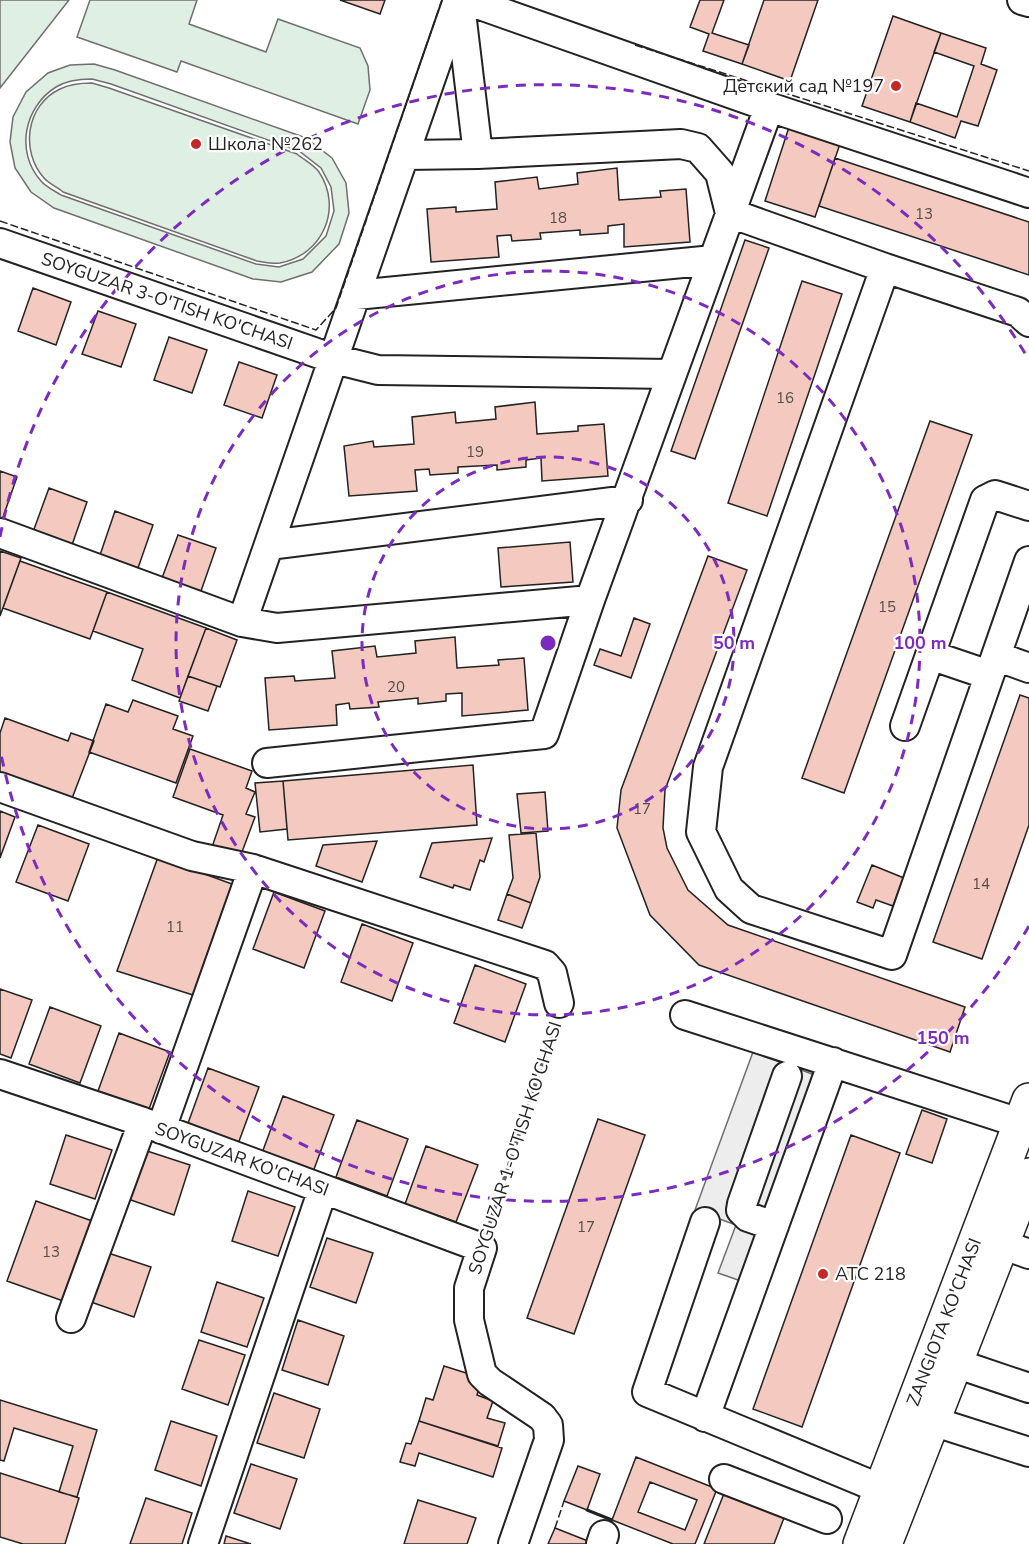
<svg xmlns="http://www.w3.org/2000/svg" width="1029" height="1544" font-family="'Nunito Sans',sans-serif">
  <rect width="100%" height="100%" fill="#fff"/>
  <path fill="#e0efe3" stroke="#6f6f6f" stroke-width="1.5" fill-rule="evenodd" d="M0,0H69L0,88Z
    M90,0H197L189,24L266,52L278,19L360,48L368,66L370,90L358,124L181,61L177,72L77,37Z
    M94,64L115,70L306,138L332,158L346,183L349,213L339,244L312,272L281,282L253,279L54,208L31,192L15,168L10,142L13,117L26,92L48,73L70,65ZM92,79L111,84L299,151L321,168L331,187L334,211L326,236L303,259L279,267L256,264L61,195C55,191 46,187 41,181C15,152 24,107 56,87C67,80 79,79 92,79Z
    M92,83L109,88L297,154C304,160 314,165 319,172C343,208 323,255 280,263C273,264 264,262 257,261L63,192C57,187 48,183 44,178C20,151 26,105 60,89C70,84 80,83 92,83Z"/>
  <path fill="#ededed" stroke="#6f6f6f" stroke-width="1.5" d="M753,1052L820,1077L744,1282L718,1273L736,1225L695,1210Z"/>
  <path fill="#f3c9c0" stroke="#222" stroke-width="1.5" fill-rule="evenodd" d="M340,0H385L380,14Z
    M700,0H724L712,33L749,45L742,64L703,51L709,34L690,27Z
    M764,0H818L790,81L742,64Z
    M893,16L941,33L910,122L862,106Z
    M941,33L986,48L981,64L997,70L978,126L961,121L955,138L910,122L916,103L957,117L974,66L934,52Z
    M790,124L841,141L815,217L765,201Z
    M835,158L1029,222V275L819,206Z
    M617,168L619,200L661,197L660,191L686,189L690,242L624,247V224L608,226V233L580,235V230L540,233L541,239L512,241L511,235L497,236L499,257L431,262L427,209L456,207V212L497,209L495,182L537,177L539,189L578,184L577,173Z
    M745,240L769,248L695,459L671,451Z
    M802,281L842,294L767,516L728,503Z
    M33,288L71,302L56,345L18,331Z
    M98,311L136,324L121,367L82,354Z
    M169,337L207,350L192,393L154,380Z
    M239,362L277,375L262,418L224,405Z
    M535,402L537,434L578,431V426L604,424L608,476L542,481L541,458L526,460V467L497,470V465L458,467V473L430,475L429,469L415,470L417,491L349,496L344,446L373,441L374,447L414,444L412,417L455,412L456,423L496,419L495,407Z
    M930,421L972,435L844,793L802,778Z
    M0,471L17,477L2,520L0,519Z
    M49,488L87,502L72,545L33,532Z
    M115,511L153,525L138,568L100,555Z
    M178,535L216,548L201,591L162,578Z
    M570,542L573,582L501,587L498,548Z
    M0,551L21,558L0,616Z
    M708,556L747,570L665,790L663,828L667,848L688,890L728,925L965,1007L950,1052L699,965L650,915L617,828L621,790Z
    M20,561L107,592L90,639L3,608Z
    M107,592L206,628L180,698L132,680L143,649L93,631Z
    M634,618L650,624L631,678L594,665L600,649L621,656Z
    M206,628L237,640L220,687L188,676Z
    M455,637L457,668L499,665L498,660L524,658L528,710L462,716V693L446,694V701L418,704V698L378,702L379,707L350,709L349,703L336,705L337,725L269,730L265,678L294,676L295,681L335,678L332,651L375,646L377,657L416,653L415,641Z
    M188,676L217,686L208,711L179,701Z
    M1020,695L1029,698V825L982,959L933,942Z
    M133,700L178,716L173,729L193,736L176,783L89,752L106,704L128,712Z
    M5,718L68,741L71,733L94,741L71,801L0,776V733Z
    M190,749L252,771L246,788L255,792L246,814L255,817L239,860L211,850L223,815L173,797Z
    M473,765L477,825L288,840L283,781Z
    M283,781L287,829L260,832L255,783Z
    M545,792L548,831L521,833L517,794Z
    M0,811L15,817L0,858Z
    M38,825L89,844L68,901L16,882Z
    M536,833L540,877L531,903L507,894L513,878L509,835Z
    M492,838L484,862L480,860L470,890L454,885L453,888L420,877L432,843Z
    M377,841L362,882L316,866L323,845Z
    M158,857L232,884L193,995L117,971Z
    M872,865L904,878L893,906L876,900L873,908L857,902Z
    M274,892L325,911L304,968L253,949Z
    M507,894L531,903L522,928L498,920Z
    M362,924L413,943L392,1001L341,982Z
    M475,965L526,984L505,1042L454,1023Z
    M0,989L32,1000L11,1058L0,1054Z
    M50,1007L101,1026L80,1083L29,1064Z
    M119,1033L170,1052L149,1109L98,1091Z
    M208,1068L259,1087L238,1144L187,1126Z
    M283,1096L334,1115L313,1172L262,1153Z
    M922,1110L947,1119L932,1163L906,1154Z
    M598,1119L645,1135L574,1334L527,1318Z
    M357,1120L408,1139L387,1196L336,1177Z
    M66,1135L112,1150L95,1199L50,1184Z
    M851,1135L900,1153L802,1427L753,1409Z
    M426,1146L478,1165L456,1222L405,1204Z
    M144,1150L190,1165L174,1215L128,1199Z
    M248,1191L295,1207L278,1256L232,1241Z
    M36,1201L95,1222L66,1302L7,1281Z
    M327,1238L373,1253L356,1303L310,1287Z
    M105,1252L151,1267L134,1317L88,1301Z
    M217,1282L264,1298L247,1347L201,1332Z
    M298,1320L344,1336L328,1385L282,1370Z
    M199,1340L245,1355L228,1405L182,1389Z
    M444,1366L482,1378L477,1395L493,1401L487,1418L505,1423L498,1446L419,1421L426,1398L433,1400Z
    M274,1393L320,1409L304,1458L257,1443Z
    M0,1400L97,1430L77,1497L59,1492L73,1446L14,1428L4,1461L0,1460Z
    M171,1421L217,1436L201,1486L155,1470Z
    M419,1421L502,1448L493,1477L419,1453L415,1466L400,1462L406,1443L411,1444Z
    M636,1457L717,1489L695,1544H673L612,1520ZM650,1482L697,1500L685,1530L638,1512Z
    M251,1464L297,1479L280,1529L234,1513Z
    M578,1466L600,1474L587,1510L564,1501Z
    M0,1473L79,1498L65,1544H23L0,1537Z
    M727,1486L787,1510L774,1544H704Z
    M146,1498L192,1513L182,1544H130Z
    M418,1500L476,1518L467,1544H404Z
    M555,1528L588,1541L587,1544H548Z
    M226,1536L251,1544H224Z"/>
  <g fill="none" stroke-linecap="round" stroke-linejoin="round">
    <defs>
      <path id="minor" d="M466,0L769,107L1029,193
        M1022,0L1029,2
        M460,4L478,154
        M405,155L478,154L681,144L698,148L720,173L730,213L885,268L708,767L701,832L729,889L751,909L892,955L1029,561
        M0,243L334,359L378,370L672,374
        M885,268L1018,312L1029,322
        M356,295L713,260
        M0,533L242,622L277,628L590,600
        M269,545L628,500
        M242,622L458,0
        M930,655L989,675
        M996,656L1029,668
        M905,726L985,500L995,495L1029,506
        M267,763L544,734L590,600L769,107
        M0,787L192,856L253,869L545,965L552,973L559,1003
        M685,1015L1029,1126
        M0,1074L143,1122L482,1248L469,1288V1320L482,1374L490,1382L542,1417L548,1425L549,1440L513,1544
        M161,1129L253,869
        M705,1222L647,1392L881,1489
        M774,1226L748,1217L741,1210L742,1204L787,1076
        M982,1237L1029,1254
        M71,1318L143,1122
        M955,1363L1029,1388
        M912,1412L932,1421L1029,1452
        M705,1417L833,1062
        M724,1479L827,1519
        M203,1544L323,1189
        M601,1544L604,1535"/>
      <path id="major" d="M860,1544L1029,1100
        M885,1544L1029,1175"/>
    </defs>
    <use href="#minor" stroke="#222" stroke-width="32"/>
    <use href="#major" stroke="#222" stroke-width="36"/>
    <path stroke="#646464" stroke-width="4" stroke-dasharray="4.5 3" stroke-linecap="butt" d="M490,1223L554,1027"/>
    <use href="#minor" stroke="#fff" stroke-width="28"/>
    <use href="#major" stroke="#fff" stroke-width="33"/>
    <path stroke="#222" stroke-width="1.5" stroke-dasharray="8 3" stroke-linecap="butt" d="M635,45L1029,171
      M0,221L316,330L336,308L442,0
      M555,1528L564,1501"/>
    <path stroke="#222" stroke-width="3" d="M587,1510L612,1520"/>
  </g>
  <g fill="none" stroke="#7b2cbf" stroke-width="3" stroke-dasharray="10 8">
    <circle cx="548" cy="643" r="186"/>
    <circle cx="548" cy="643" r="372"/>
    <path d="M1029 926A558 558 0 0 1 0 749M0 537A558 558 0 0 1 1029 360"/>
  </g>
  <g fill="#c62828" stroke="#fff" stroke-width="2">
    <circle cx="896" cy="86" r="6"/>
    <circle cx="196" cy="144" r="6"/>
    <circle cx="823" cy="1274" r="6"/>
  </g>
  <g text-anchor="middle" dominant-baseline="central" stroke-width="4.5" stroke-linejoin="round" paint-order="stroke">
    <g font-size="15" fill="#564c4a">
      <text x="924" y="214">13</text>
      <text x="558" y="218">18</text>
      <text x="785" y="398">16</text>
      <text x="475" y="452">19</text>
      <text x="887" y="607">15</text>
      <text x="396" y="687">20</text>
      <text x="642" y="809">17</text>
      <text x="981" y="884">14</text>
      <text x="175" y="927">11</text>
      <text x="586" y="1227">17</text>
      <text x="51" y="1252">13</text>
    </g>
    <g font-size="18" fill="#222" stroke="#fff" text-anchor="start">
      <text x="884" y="86" text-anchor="end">Детский сад №197</text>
      <text x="208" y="144">Школа №262</text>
      <text x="835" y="1274">АТС 218</text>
    </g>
    <g font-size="18" fill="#222" stroke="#fff">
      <text transform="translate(167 301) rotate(19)">SOYGUZAR 3-O'TISH KO'CHASI</text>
      <text transform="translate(515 1148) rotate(-72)">SOYGUZAR 1-O'TISH KO'CHASI</text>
      <text transform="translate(242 1159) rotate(20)">SOYGUZAR KO'CHASI</text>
      <text transform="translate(944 1322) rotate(-69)">ZANGIOTA KO'CHASI</text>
    </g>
  </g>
  <circle cx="548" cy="643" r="9" fill="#7b2cbf" stroke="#fff" stroke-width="3"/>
  <g font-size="18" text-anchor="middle" font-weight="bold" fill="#7b2cbf" stroke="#fff" stroke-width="4.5" stroke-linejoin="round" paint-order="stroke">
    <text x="734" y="649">50 m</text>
    <text x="920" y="649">100 m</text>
    <text x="943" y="1044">150 m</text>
  </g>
</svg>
